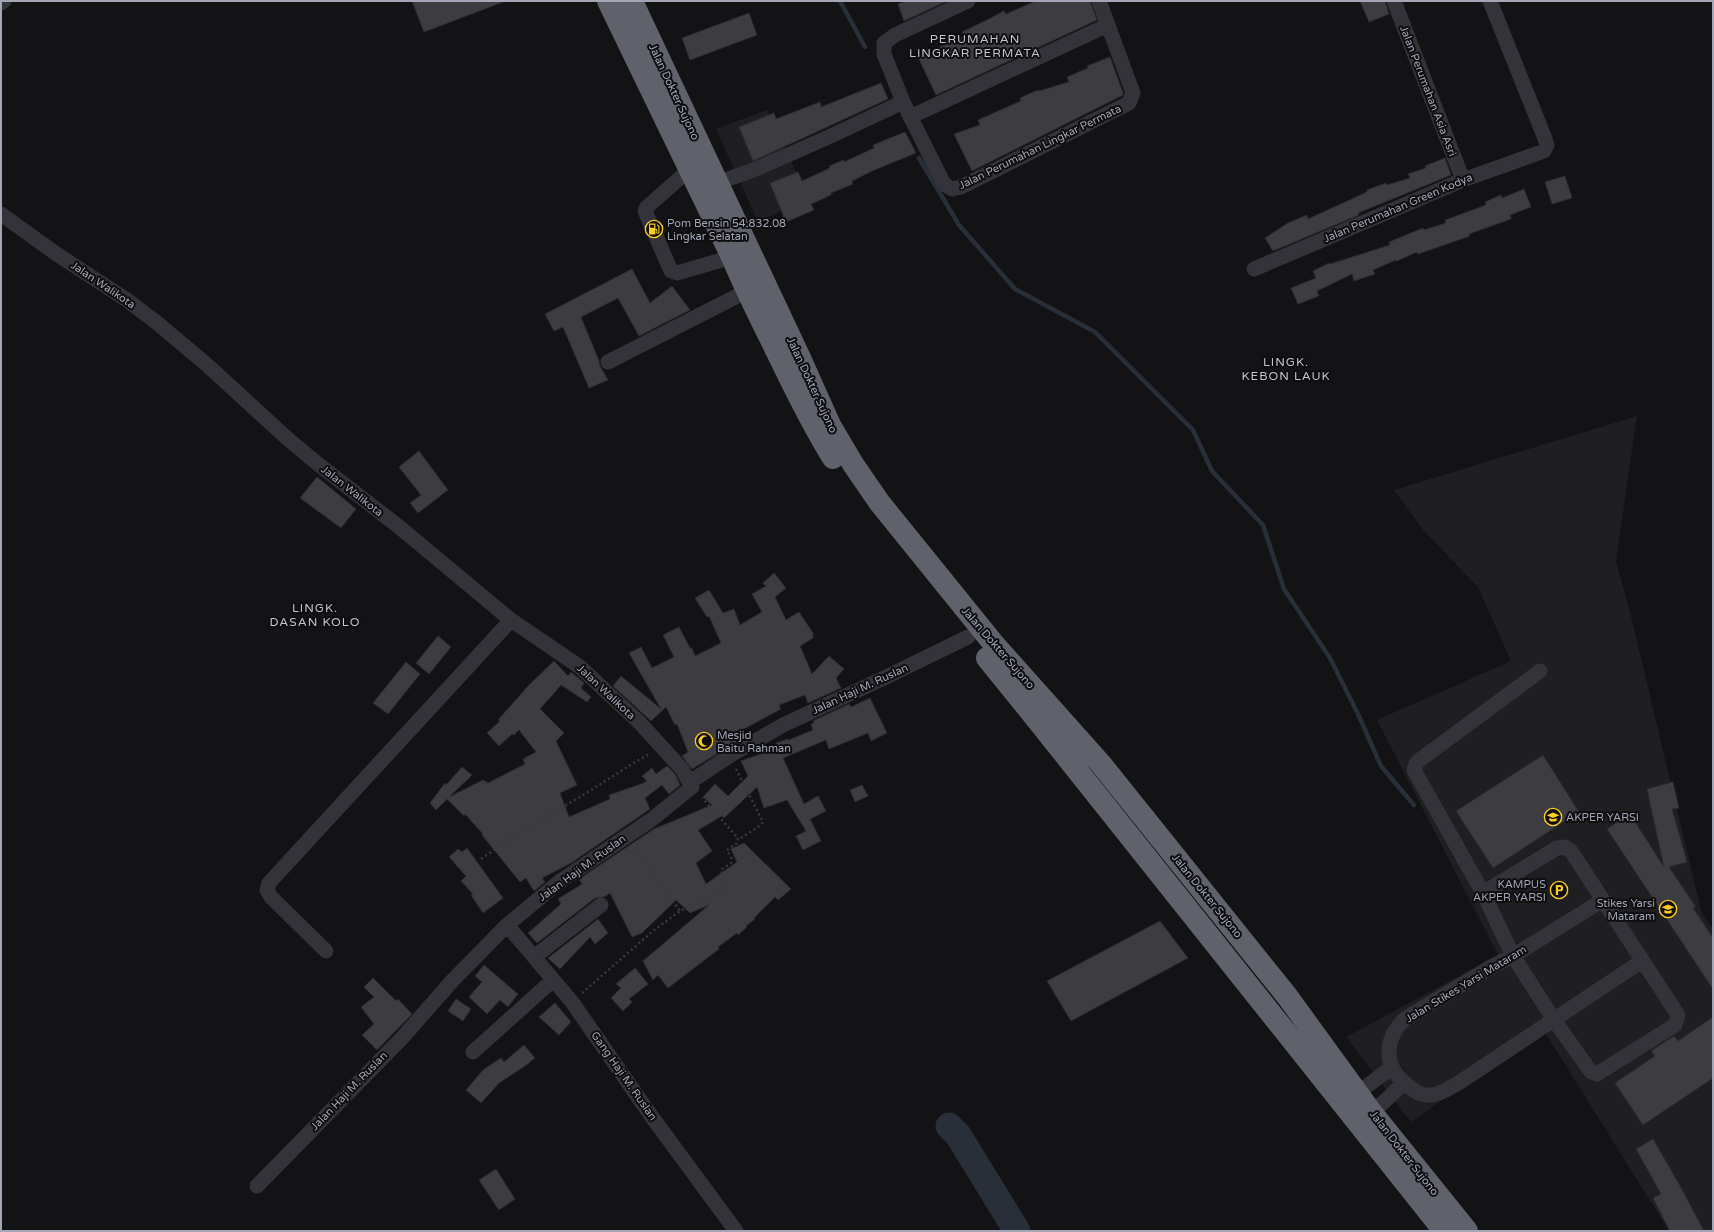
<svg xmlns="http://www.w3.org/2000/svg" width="1714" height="1232" font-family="'Varela Round',sans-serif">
  <rect width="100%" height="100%" fill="#131214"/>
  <path fill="#1f1e21" d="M767,110L808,198L758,222L716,129Z
    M1637,416L1616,561L1631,616L1702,914L1713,929V1231H1669L1543,1029L1411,1122L1346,1037L1498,955L1377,720L1511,661L1478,587L1423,530L1394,490Z"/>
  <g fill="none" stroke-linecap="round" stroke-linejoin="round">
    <path stroke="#282f38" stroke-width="4.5" d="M840,1L865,47
      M919,158L959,225L1015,289L1095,332L1193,430L1212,471L1263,525L1284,589L1330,658L1358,714L1381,766L1414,805"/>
    <path stroke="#282f38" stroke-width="27" d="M949,1126L958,1135L1017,1231"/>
  </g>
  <path fill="#3c3c41" stroke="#2d2c30" d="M412,1H503V2L424,32Z
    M906,1H947L904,21L898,4Z
    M1036,1H1090L1097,20L936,95L918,57L964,36L962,32L987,20L1004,11L1006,14Z
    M1360,1H1385L1389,14L1369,22Z
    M749,13L757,35L690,60L682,38Z
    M1110,57L1123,93V95L972,171L954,134L980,125L978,120L1021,101L1020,98L1038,90L1039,91L1069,82L1067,77L1088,68L1087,66Z
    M881,83L888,99L753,161L739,127L774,113L776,119L820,102L821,107Z
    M905,132L916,153L872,171L852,181L853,184L831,193V195L811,204L814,210L786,222L770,183L798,172L802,181L830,168L829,166L844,160V162L874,148L873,145Z
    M1445,158L1451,175L1358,213L1359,215L1273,251L1265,238L1288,223L1307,215L1308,219L1367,192V190L1386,183L1387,185L1410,178L1408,174L1426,168L1425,166Z
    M1565,176L1572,198L1552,204L1545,182Z
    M1524,189L1531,207L1510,215L1511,219L1469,234L1470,236L1418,254L1417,252L1397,261L1396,260L1373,270L1375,274L1354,281L1352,274L1317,291L1319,296L1298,304L1291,288L1316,278L1313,271L1329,263L1330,264L1390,245L1389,242L1423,228L1424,230L1446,223L1445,220L1486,205L1485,202L1501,195L1502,198Z
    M632,269L650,303L672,286L690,310L639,336L618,298L581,317L599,361L600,366L608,380L589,388L563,327L554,331L545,314Z
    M419,451L448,490L418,513L410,503L421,495L399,467Z
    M317,477L356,509L341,528L300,498Z
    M774,573L786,588L775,597L786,620L799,612L813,633V638L800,646L812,674L829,656L844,669L836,678L841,688L808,703L805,695L779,705L781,709L740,731L743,738L692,769L682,756L688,752L677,724L675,725L666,707L651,721L613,686L621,676L661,709L629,653L641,647L652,668L674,657L663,635L679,627L690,648H692L695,656L721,643L709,616L707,617L695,598L709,590L723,613L734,609L740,625L762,612L752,594L766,586L763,583Z
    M438,636L451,647L429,674L416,663Z
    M554,661L568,676L571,672L584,683L581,688L591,697L587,702L561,685L540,709L564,733L556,741L577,785L560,793L569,817L610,799L609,795L644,783L647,781L642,776L652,768L656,774L667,766L675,774L680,785L669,794L662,785L645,798L650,809L571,863L542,878L545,882L534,891L526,878L520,882L482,835L483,834L465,814L464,816L447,799L436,810L430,803L445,783L446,785L462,767L472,775L449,797L483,780L488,783L525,764L523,759L536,752L519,730L514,735L512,734L499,746L487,733L500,721L498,720L529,685Z
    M406,662L420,674L388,714L373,703Z
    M870,698L887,733L871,741L868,733L829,749L826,740L783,758L804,804L818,796L826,811L810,819L821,841L803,850L796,836L806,831L787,800L764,808L757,787L724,818L722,816L698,830L712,851L696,863L706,884L737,862L731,849L744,843L791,889L778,900L775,897L754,918L755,919L746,926L747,927L738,935L737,933L718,947L719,949L668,988L658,975L653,980L643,961L709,905L690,913L676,900L642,933L632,937L610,893L604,897L595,898L537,943L528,933L561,904L558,899L582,884L579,879L654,829L712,805L703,797L715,784L728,796L748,776L741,761L777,748L776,743L788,739L789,740L813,730L811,724L814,723L813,721L849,704L851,707Z
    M1543,755L1579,812L1493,868L1456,811Z
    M1673,782L1679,808L1672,809L1687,862L1669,867L1696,907L1693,908L1713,938V989L1607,829L1630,814L1664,867L1647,789Z
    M862,785L868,796L855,802L850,790Z
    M467,848L503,898L483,913L471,895L473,894L461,881L466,876L449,857L458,849L462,852Z
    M598,919L608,933L595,944L590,937L560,969L548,958Z
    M1160,921L1188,958L1071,1021L1047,981Z
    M484,965L518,994L508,1007L500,1000L487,1014L469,997L482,982L475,976Z
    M635,968L648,984L629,999L632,1002L623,1011L611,998L621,988L616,984Z
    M373,978L396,1001L398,999L412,1014L377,1050L362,1035L374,1024L361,1007L374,997L364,987Z
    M456,999L471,1009L463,1021L448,1011Z
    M555,1003L571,1022L559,1035L539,1017Z
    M1713,1017V1078L1643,1125L1615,1083L1655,1056L1651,1051L1674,1036L1678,1041Z
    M524,1045L535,1058L525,1066L499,1083L481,1103L466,1090L483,1070L501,1058L504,1062Z
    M1653,1139L1679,1184L1704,1231H1670L1653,1198L1661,1194L1636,1149Z
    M496,1169L515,1199L499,1210L479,1180Z"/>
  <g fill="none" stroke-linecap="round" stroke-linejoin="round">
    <path stroke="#393a40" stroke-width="2.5" stroke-dasharray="2 3" stroke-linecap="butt" d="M736,769L763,822L761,825L738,840
      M636,847L680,911
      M481,859C513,836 544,819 578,798C602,784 624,768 649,754
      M582,993L653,931L680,911L726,889V883L721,870L731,863V858L727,850L736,844L738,838L702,798"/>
    <path stroke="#333339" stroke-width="15" d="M1394,1L1463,180
      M1,3L4,1
      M903,102L884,54V43L895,35L968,1
      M910,117L1108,25L1099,1
      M690,169L646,208L645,211L671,271L677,273L732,257
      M717,183L756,169L833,135L903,102L944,184L952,189L961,187L1129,103L1133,93L1108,25
      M1,214L58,255L127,300L156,322L206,364L289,440L318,464L398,526L511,620L580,667L640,723L682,769L692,787L651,820L559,882L507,925L453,980L402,1038L257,1186
      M1254,269L1463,180L1544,151L1547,145L1544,136L1490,1
      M608,362L747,291
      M690,782L729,756L783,725L884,678L968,637
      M1565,847L1571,851L1678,1015L1675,1025L1597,1074L1591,1072L1554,1020L1513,956L1483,893L1557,848Z
      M1483,893L1414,770L1417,762L1540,671
      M1603,900L1513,956L1491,967L1406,1018C1384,1038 1382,1066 1407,1085C1415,1092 1422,1096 1432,1095C1442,1094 1451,1087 1460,1082L1642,961
      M507,925L572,1002L652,1117L736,1231
      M326,951L271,897L267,890L269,883L511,620
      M534,957L601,905
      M473,1052L553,980
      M1358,1093L1392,1067
      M1372,1113L1404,1083"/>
    <path stroke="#5f616b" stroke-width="22" d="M608,1L732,257C745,288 760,318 775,348C793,385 811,423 833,458
      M632,1L800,358L830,425L853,464L879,502L993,643L1101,764L1287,996L1372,1113L1467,1231
      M987,658L1030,711L1444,1231"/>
  </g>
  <defs>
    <symbol id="fuel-ring" viewBox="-11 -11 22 22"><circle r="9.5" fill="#0e0d0f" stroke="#fcce22" stroke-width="1.5"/><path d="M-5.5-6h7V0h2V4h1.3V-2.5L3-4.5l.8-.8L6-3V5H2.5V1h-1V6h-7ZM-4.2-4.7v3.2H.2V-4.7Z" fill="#fcce22"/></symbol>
    <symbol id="mosque-ring" viewBox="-11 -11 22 22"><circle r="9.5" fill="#0e0d0f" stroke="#fcce22" stroke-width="1.5"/><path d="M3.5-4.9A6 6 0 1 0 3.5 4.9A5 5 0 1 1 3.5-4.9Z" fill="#fcce22"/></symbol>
    <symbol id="university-ring" viewBox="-11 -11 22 22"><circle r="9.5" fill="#0e0d0f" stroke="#fcce22" stroke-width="1.5"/><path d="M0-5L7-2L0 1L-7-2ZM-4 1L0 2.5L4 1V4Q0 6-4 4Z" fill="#fcce22"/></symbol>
    <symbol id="parking-ring" viewBox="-11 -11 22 22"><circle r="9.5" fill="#0e0d0f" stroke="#fcce22" stroke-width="1.5"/><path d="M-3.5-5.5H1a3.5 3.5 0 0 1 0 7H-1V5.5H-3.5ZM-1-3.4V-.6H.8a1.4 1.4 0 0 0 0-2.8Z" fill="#fcce22"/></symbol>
  </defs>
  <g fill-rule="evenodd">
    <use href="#fuel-ring" x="644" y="219" width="20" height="20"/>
    <use href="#mosque-ring" x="694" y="731" width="20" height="20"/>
    <use href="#university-ring" x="1543" y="807" width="20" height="20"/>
    <use href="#parking-ring" x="1549" y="880" width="20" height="20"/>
    <use href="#university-ring" x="1658" y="899" width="20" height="20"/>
  </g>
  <g text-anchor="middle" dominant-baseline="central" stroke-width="4" stroke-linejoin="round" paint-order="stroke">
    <g font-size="11" fill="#a3a6b5" stroke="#0e0d0f">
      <text transform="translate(1428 91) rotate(69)">Jalan Perumahan Asia Asri</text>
      <text transform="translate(674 92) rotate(65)">Jalan Dokter Sujono</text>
      <text transform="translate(1040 147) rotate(-26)">Jalan Perumahan Lingkar Permata</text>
      <text transform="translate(1398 208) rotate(-23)">Jalan Perumahan Green Kodya</text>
      <text transform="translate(103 285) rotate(34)">Jalan Walikota</text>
      <text transform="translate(812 385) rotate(65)">Jalan Dokter Sujono</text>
      <text transform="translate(352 491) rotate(38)">Jalan Walikota</text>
      <text transform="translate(998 648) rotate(49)">Jalan Dokter Sujono</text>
      <text transform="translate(860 689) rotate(-25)">Jalan Haji M. Ruslan</text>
      <text transform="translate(606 692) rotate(43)">Jalan Walikota</text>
      <text transform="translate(582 868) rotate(-36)">Jalan Haji M. Ruslan</text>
      <text transform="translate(1207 896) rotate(51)">Jalan Dokter Sujono</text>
      <text transform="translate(1466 984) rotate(-31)">Jalan Stikes Yarsi Mataram</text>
      <text transform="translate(624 1076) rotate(55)">Gang Haji M. Ruslan</text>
      <text transform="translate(349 1091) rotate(-46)">Jalan Haji M. Ruslan</text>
      <text transform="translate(1404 1153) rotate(52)">Jalan Dokter Sujono</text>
    </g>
    <g font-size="11" fill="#a3a6b5" stroke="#0e0d0f" text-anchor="start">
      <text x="667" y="223">Pom Bensin 54.832.08<tspan x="667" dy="13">Lingkar Selatan</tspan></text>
      <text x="717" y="735">Mesjid<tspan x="717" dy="13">Baitu Rahman</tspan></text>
      <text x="1566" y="817">AKPER YARSI</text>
      <text x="1546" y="884" text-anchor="end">KAMPUS<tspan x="1546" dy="13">AKPER YARSI</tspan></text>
      <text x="1655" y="903" text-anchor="end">Stikes Yarsi<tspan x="1655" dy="13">Mataram</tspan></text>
    </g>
    <g font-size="12" letter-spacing="1" fill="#c4c6d1" stroke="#0e0d0f">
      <text x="975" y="39">PERUMAHAN<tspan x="975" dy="14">LINGKAR PERMATA</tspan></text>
      <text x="1286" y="362">LINGK.<tspan x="1286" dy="14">KEBON LAUK</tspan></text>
      <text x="315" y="608">LINGK.<tspan x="315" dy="14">DASAN KOLO</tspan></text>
    </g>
  </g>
  <rect width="1714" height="1232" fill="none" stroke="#a3a6b5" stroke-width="4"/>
</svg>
